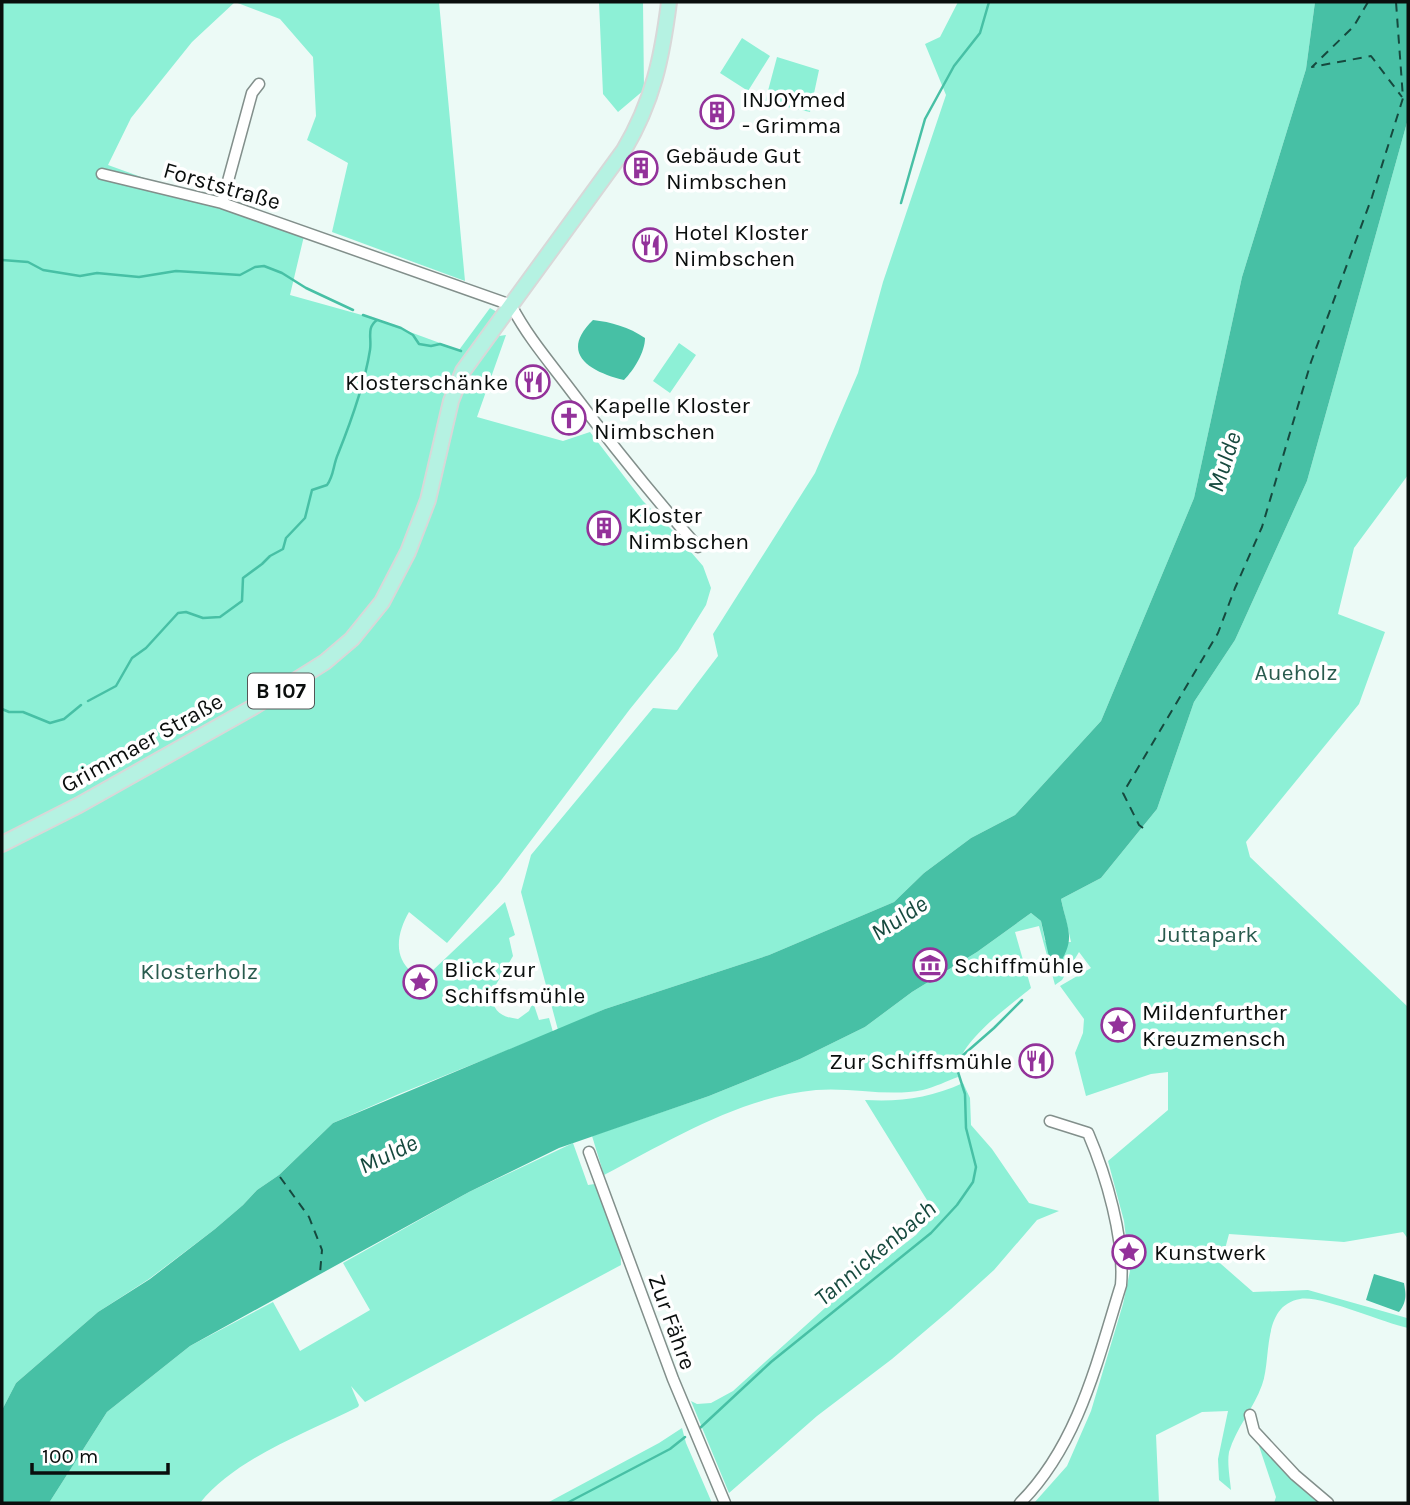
<svg xmlns="http://www.w3.org/2000/svg" width="1410" height="1505" font-family="Karla,sans-serif">
  <rect width="100%" height="100%" fill="#ecfaf6"/>
  <path fill="#8df0d6" d="M2,2H439L465,281L332,232L348,163L307,140L316,116L313,57L280,19L235,2L192,42L131,118L108,165L304,236L290,295L369,317L459,350L490,308L497,312L487,330L432,468L403,549L377,600L339,645L278,688L2,840Z
    M599,2H643L644,90L618,112L603,94Z
    M958,2H1315L1306,69L1242,277L1194,498L1101,721L1015,815L971,838L924,873L894,902L769,955L605,1009L558,1030L521,892L531,855L653,708L677,710L718,656L713,634L815,473L858,373L883,282L946,95L925,44L940,37Z
    M742,38L770,56L748,91L720,73Z
    M777,57L819,70L810,112L765,102Z
    M1408,119V475L1354,548L1338,614L1385,632L1359,704L1246,842L1250,857L1408,1007V1239L1403,1232L1344,1242L1229,1234L1221,1264L1253,1292L1308,1290L1407,1318L1408,1315V1328C1383,1323 1321,1295 1300,1299C1261,1306 1272,1358 1262,1385C1254,1408 1236,1428 1229,1452C1227,1463 1230,1479 1231,1490L1219,1480L1218,1459L1228,1411L1202,1412L1156,1435L1159,1503H1034L1067,1466L1091,1411L1123,1304L1130,1271L1124,1221L1108,1161L1168,1110V1072L1151,1074L1086,1096L1075,1053L1083,1033L1084,1019L1060,986L1091,968L1079,952L1062,980L1055,985L1039,926L1015,932L1031,988C1010,1006 950,1047 958,1077C947,1081 935,1087 923,1090C888,1097 852,1087 816,1090C740,1097 671,1140 604,1175L592,1136L709,1096L800,1059L865,1027L912,992L977,952L1031,913L1041,921L1045,941L1071,942L1061,899L1101,878L1157,809L1194,702L1235,640L1307,481Z
    M506,335L477,417L563,441L590,432L643,501L672,530L703,566L711,588L706,605L678,650L630,709L499,883L447,943L409,912C398,931 392,956 412,972L422,965L431,972L505,902L515,935L509,938L513,956L491,993C493,1012 501,1017 518,1019L529,1011L533,1002L539,1020L549,1018L553,1032L399,1094L333,1123L279,1175L257,1190L243,1205L215,1229L149,1279L98,1312L16,1383L2,1410V849L257,710L386,605L458,394L484,349L499,336Z
    M679,343L696,355L670,393L653,381Z
    M963,1083L970,1098L971,1125L992,1149L1029,1203L1059,1211L1037,1220L994,1270L951,1309L892,1359L817,1416L729,1493L691,1401L697,1404L711,1403L733,1391L845,1290L916,1235L935,1213L865,1100C901,1102 930,1098 963,1083Z
    M573,1143L588,1185L601,1183L620,1235L621,1265L365,1402L351,1386L359,1405L358,1407C306,1433 236,1458 200,1503H49L107,1412L190,1346L273,1302L300,1351L370,1310L343,1263L469,1192Z
    M682,1428L686,1443L712,1503H547L659,1443Z
    M1254,1431L1328,1503H1274L1276,1497Z"/>
  <path fill="#47c0a5" d="M1315,2H1408V119L1307,481L1235,640L1194,702L1157,809L1101,878L1061,899C1068,932 1077,939 1056,969L1051,966L1041,921L1031,913L977,952L912,992L865,1027L800,1059L709,1096L559,1148L469,1192L190,1346L107,1412L49,1503H2V1410L16,1383L98,1312L150,1279L215,1229L243,1205L257,1190L279,1175L333,1123L605,1009L769,955L894,902L924,873L971,838L1015,815L1101,721L1194,498L1242,277L1306,69Z
    M593,320C611,322 629,327 645,338C645,352 634,370 624,380C591,372 558,354 593,320Z
    M1374,1274L1404,1283C1406,1294 1407,1302 1399,1312L1366,1300Z"/>
  <g fill="none" stroke-linecap="round" stroke-linejoin="round">
    <path stroke="#47c0a5" stroke-width="2.5" d="M901,203L925,119L954,66L980,33L989,2
      M2,260L28,262L43,270L80,276L97,273L139,277L176,271L240,275L255,267L264,266L282,273L306,288L353,310
      M363,315L401,328L413,335L419,344L431,346L440,344L461,351
      M88,701L116,686L132,658L146,648L178,613L186,612L203,618L220,617L242,601L243,578L262,564L270,556L283,549L286,538L305,518L312,490L327,485C334,476 333,465 338,454C350,424 365,382 370,350C372,338 366,328 377,320
      M2,709L9,712H23L50,723L64,719L81,705
      M700,1428L771,1362L931,1233L957,1205L973,1182L976,1167L966,1128L965,1094L957,1069L962,1056L994,1028L1022,1000
      M567,1503L670,1449L685,1437"/>
    <path stroke="#16493e" stroke-width="2" stroke-dasharray="9 7" stroke-linecap="butt" d="M1368,2L1354,26L1312,67L1371,56L1402,97
      M1143,828L1139,825L1123,793L1218,633L1235,588L1262,527L1311,362L1372,197L1403,98L1396,2
      M280,1177L309,1217L322,1250L320,1273"/>
    <defs>
      <path id="street" d="M102,174L222,203L511,305C526,334 546,358 566,384C608,440 651,494 698,547
        M222,203L252,93L259,84
        M589,1152L673,1379L725,1503
        M1250,1415L1254,1431L1295,1475L1328,1503
        M1020,1503C1078,1445 1097,1362 1121,1285C1125,1239 1106,1175 1088,1133L1050,1121"/>
      <path id="primary" d="M2,844L79,805L255,706L325,662L352,639L382,602L408,552L428,500L451,401L463,371L624,150C653,101 662,58 669,2"/>
    </defs>
    <use href="#street" stroke="#828f8b" stroke-width="13"/>
    <use href="#primary" stroke="#d8d8d8" stroke-width="18"/>
    <use href="#street" stroke="#fff" stroke-width="10"/>
    <use href="#primary" stroke="#b5f2e2" stroke-width="14"/>
  </g>
  <defs>
    <symbol id="building-ring" viewBox="-11 -11 22 22"><circle r="9.5" fill="#fff" stroke="#93329a" stroke-width="1.5"/><path d="M-4-6H4V6H1V3H-1V6H-4ZM-2.5-4.3h1.7v1.8h-1.7ZM.8-4.3h1.7v1.8H.8ZM-2.5-1h1.7V.8h-1.7ZM.8-1h1.7V.8H.8Z" fill="#93329a"/></symbol>
    <symbol id="restaurant-ring" viewBox="-11 -11 22 22"><circle r="9.5" fill="#fff" stroke="#93329a" stroke-width="1.5"/><path d="M-5-6h1v4h1v-4h1v4h1v-4h1v5L-1.5 .5V6h-2V.5L-5-1ZM5-6V6H3V1.5H1.5Q1.5-4 5-6Z" fill="#93329a"/></symbol>
    <symbol id="church-ring" viewBox="-11 -11 22 22"><circle r="9.5" fill="#fff" stroke="#93329a" stroke-width="1.5"/><path d="M-1.2-6h2.4v3.5h3.3v2.4h-3.3V6h-2.4V-.1h-3.3v-2.4h3.3Z" fill="#93329a"/></symbol>
    <symbol id="museum-ring" viewBox="-11 -11 22 22"><circle r="9.5" fill="#fff" stroke="#93329a" stroke-width="1.5"/><path d="M0-6L6-3V-2H-6V-3ZM-5-1h2V3h-2ZM-1-1h2V3h-2ZM3-1h2V3H3ZM-6 4H6V6H-6Z" fill="#93329a"/></symbol>
    <symbol id="sight-ring" viewBox="-11 -11 22 22"><circle r="9.5" fill="#fff" stroke="#93329a" stroke-width="1.5"/><path d="M0-6L1.8-2.2L6-1.7L2.9 1.2L3.7 5.4L0 3.3L-3.7 5.4L-2.9 1.2L-6-1.7L-1.8-2.2Z" fill="#93329a"/></symbol>
  </defs>
  <g fill-rule="evenodd">
    <use href="#building-ring" x="698" y="93" width="38" height="38"/>
    <use href="#building-ring" x="622" y="149" width="38" height="38"/>
    <use href="#restaurant-ring" x="631" y="226" width="38" height="38"/>
    <use href="#restaurant-ring" x="514" y="363" width="38" height="38"/>
    <use href="#church-ring" x="550" y="399" width="38" height="38"/>
    <use href="#building-ring" x="585" y="509" width="38" height="38"/>
    <use href="#museum-ring" x="911" y="946" width="38" height="38"/>
    <use href="#sight-ring" x="401" y="963" width="38" height="38"/>
    <use href="#sight-ring" x="1099" y="1006" width="38" height="38"/>
    <use href="#restaurant-ring" x="1017" y="1042" width="38" height="38"/>
    <use href="#sight-ring" x="1110" y="1233" width="38" height="38"/>
  </g>
  <g text-anchor="middle" dominant-baseline="central" stroke-width="7" stroke-linejoin="round" paint-order="stroke">
    <rect fill="#fff" stroke="#545656" stroke-width="2" x="248" y="673.5" width="66" height="35" rx="5"/>
    <g font-size="21" font-weight="bold" fill="#0a0e0d">
      <text x="281" y="691">B 107</text>
    </g>
    <g font-size="23" fill="#0a0e0d" stroke="#fff" text-anchor="start">
      <text x="742" y="99">INJOYmed<tspan x="742" dy="26">- Grimma</tspan></text>
      <text x="666" y="155">Gebäude Gut<tspan x="666" dy="26">Nimbschen</tspan></text>
      <text x="674" y="232">Hotel Kloster<tspan x="674" dy="26">Nimbschen</tspan></text>
      <text x="508" y="382" text-anchor="end">Klosterschänke</text>
      <text x="594" y="405">Kapelle Kloster<tspan x="594" dy="26">Nimbschen</tspan></text>
      <text x="628" y="515">Kloster<tspan x="628" dy="26">Nimbschen</tspan></text>
      <text x="954" y="965">Schiffmühle</text>
      <text x="444" y="969">Blick zur<tspan x="444" dy="26">Schiffsmühle</tspan></text>
      <text x="1142" y="1012">Mildenfurther<tspan x="1142" dy="26">Kreuzmensch</tspan></text>
      <text x="1012" y="1061" text-anchor="end">Zur Schiffsmühle</text>
      <text x="1154" y="1252">Kunstwerk</text>
    </g>
    <g font-size="23" fill="#0a0e0d" stroke="#fff">
      <text transform="translate(222 186) rotate(16)">Forststraße</text>
      <text transform="translate(142 743) rotate(-29)">Grimmaer Straße</text>
      <text transform="translate(672 1322) rotate(70)">Zur Fähre</text>
    </g>
    <g font-size="23" fill="#295b4e" stroke="#fff">
      <text x="1296" y="672">Aueholz</text>
      <text x="1208" y="934">Juttapark</text>
      <text x="199" y="971">Klosterholz</text>
    </g>
    <g font-size="24" font-style="italic" fill="#16493e" stroke="#fff">
      <text transform="translate(1224 462) rotate(-72)">Mulde</text>
      <text transform="translate(899 918) rotate(-33)">Mulde</text>
      <text transform="translate(388 1154) rotate(-25)">Mulde</text>
      <text transform="translate(875 1253) rotate(-40)">Tannickenbach</text>
    </g>
  </g>
  <rect width="1410" height="1505" fill="none" stroke="#0a0e0d" stroke-width="7"/>
  <path d="M32 1463v10h136v-10" fill="none" stroke="#0a0e0d" stroke-width="3.5"/>
  <text x="42" y="1463" font-size="21" fill="#0a0e0d" stroke="#ffffff" stroke-width="5" paint-order="stroke">100 m</text>
</svg>
